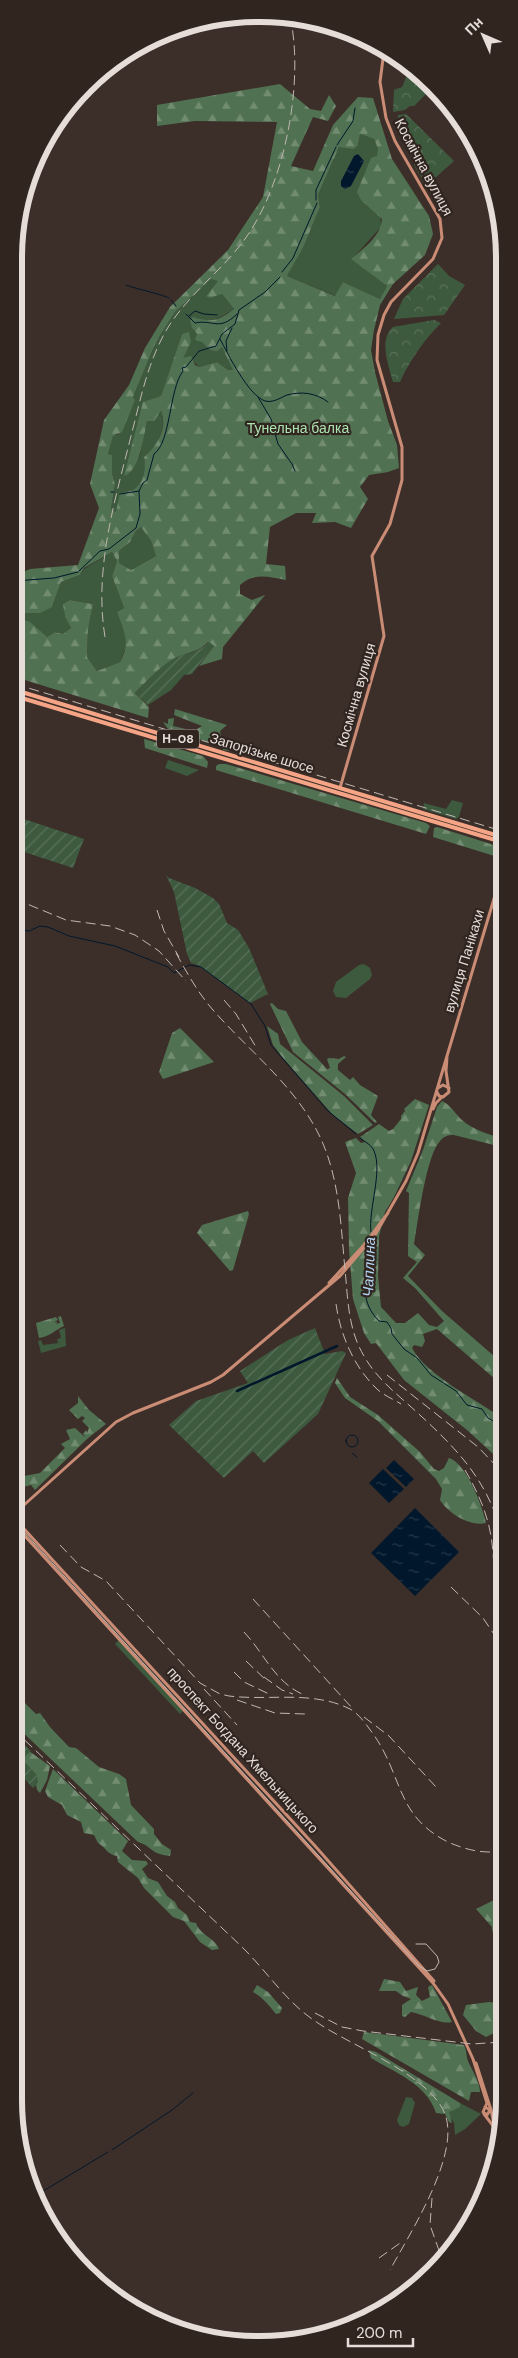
<svg xmlns="http://www.w3.org/2000/svg" width="518" height="2358" font-family="'DM Sans',sans-serif">
  <defs>
    <pattern id="forest-firs" width="22" height="20" patternUnits="userSpaceOnUse" patternTransform="scale(1.25)"><rect width="22" height="20" fill="#507252"/><path d="M5 1l3.5 6h-7zM16 11l3.5 6h-7z" fill="#728c72"/></pattern>
    <pattern id="park-crowns" width="20" height="18" patternUnits="userSpaceOnUse" patternTransform="scale(1.25)"><rect width="20" height="18" fill="#3d5a3f"/><path d="M2 6a3 3 0 1 1 6 0M12 15a3 3 0 1 1 6 0" fill="none" stroke="#59715a"/></pattern>
    <pattern id="garden-furrows" width="10" height="10" patternUnits="userSpaceOnUse" patternTransform="scale(1.25)"><rect width="10" height="10" fill="#3d5a3f"/><path d="M-1 1l2-2M0 10L10 0M9 11l2-2" fill="none" stroke="#59715a"/></pattern>
    <pattern id="water-ripples" width="26" height="14" patternUnits="userSpaceOnUse" patternTransform="scale(1.25)"><rect width="26" height="14" fill="#01172b"/><path d="M2 4q2-2 4 0t4 0M15 11q2-2 4 0t4 0" fill="none" stroke="#263849"/></pattern>
  </defs>
  <rect width="100%" height="100%" fill="#3c2f29"/>
  <path fill="#3d5a3f" d="M360,134L374,139L378,149L381,227L352,259L387,286L380,299L343,282L336,296L287,276L303,248L320,207L318,195L339,147L358,145Z
    M211,279L219,280L206,296L222,294L234,309C223,316 215,322 202,320L192,328L210,350L222,346L234,371L228,370L217,362L199,367L192,360L182,359V334L161,396L144,402L139,460L147,421L154,420L161,411C167,427 158,446 144,457L146,472L140,485L128,493L116,512L111,509L115,484L112,473V455L108,454L113,435H118L135,400L133,397L156,342L175,312Z
    M141,527L151,541L156,556L131,570L119,563V551L130,542L136,531Z
    M112,552L117,561L112,576L124,608L117,612L128,641L120,662L97,671L87,657L88,629L93,604L70,600L64,604L65,617L71,628L64,634L55,632L47,637L15,617V595H21L24,604L52,607L61,582L80,575L84,569Z
    M168,760L199,770L187,776L165,768Z
    M452,800L463,803L459,817L456,819L423,809L424,803L446,809Z
    M359,965L364,964L370,968L372,975L370,979L346,998L336,997L333,991L336,982Z
    M65,1328L66,1346L41,1353L38,1341L41,1340L43,1345L58,1343L57,1339L61,1338L59,1330Z
    M119,1640L184,1710L180,1714L115,1644Z
    M406,2097L412,2098L415,2103L409,2124L403,2127L399,2125L397,2120Z
    M460,2103L481,2114L465,2129L455,2135L454,2123L448,2114L452,2109L460,2107Z"/>
  <path fill="url(#forest-firs)" fill-rule="evenodd" d="M280,84L310,109L321,111L329,95L336,106L328,121L313,117L291,166L313,171L333,125L358,97L373,98L392,159L429,216L433,234L425,255L393,284L380,305L374,330L371,350L375,372L388,421L397,445L399,468L388,472L369,475L360,487L368,499L351,528L335,522L312,523L316,513H296L270,527L266,564L285,566L286,580C269,577 254,572 240,585V594L252,600L265,595L223,647L222,659L199,666L214,646L208,642C197,654 187,651 174,659C159,668 147,681 135,693L149,707L148,718L15,677V617L30,622L47,637L55,632L63,634L71,628L65,617L63,604L70,600L93,604L88,629L87,657L97,671L120,662C131,642 124,632 117,612L124,608L112,576L117,561L112,552L84,568L80,575L61,582L52,607L40,613H23L24,604L21,595H15V576L30,569L78,565L99,508L90,484L104,420L129,385L145,348L170,307L228,250L263,197L277,122L195,121L157,126V105ZM360,134L374,139L378,149L377,156L371,158L357,192L361,200L382,219C381,236 363,249 351,259L387,286L380,299L343,282L335,296L287,276L303,248L320,207L318,195L339,147L354,149L358,145ZM211,279L218,281L206,296L210,298L222,294L234,309C218,321 212,323 193,317L190,320L192,328L197,334L195,340L202,342L210,350L217,351L222,347L233,370H228L217,362L199,367L195,365L191,356L183,358L191,342L189,332L182,334L161,396L143,402L124,476C140,471 144,435 147,421H154L161,411C168,428 157,446 144,457C147,475 142,492 120,493L116,512L111,509L115,484L112,473V455L108,454L113,436L122,432L135,400L133,397L156,342L175,312ZM141,527L151,541L156,556L131,570L119,563V551L130,542L136,531Z
    M175,709L227,725L220,731L222,744L227,745L230,751L223,750V747L168,729L163,722L168,724V719L174,718L173,726L194,731L202,726L174,715Z
    M144,739L203,756L208,762L207,768L145,748Z
    M219,764H226L426,823L430,826L426,834L216,770V766Z
    M437,827L497,846L502,850L501,858L433,837L434,828Z
    M272,1003L278,1009L286,1011L302,1042L327,1069L330,1068L327,1059L329,1058L339,1059L344,1056L346,1057L338,1064V1070L350,1080L353,1077L360,1085L378,1096L371,1115L377,1122L375,1123L345,1094L293,1052L270,1004Z
    M267,1026L278,1034L280,1044L344,1096L373,1125L358,1134L332,1114L283,1058L273,1045Z
    M180,1028L214,1062L163,1079L159,1072L172,1033Z
    M415,1099L429,1105L411,1161L394,1197L385,1212L379,1236L378,1276L381,1307L396,1323H405L418,1313L429,1325L437,1327L444,1321L415,1288L403,1278L417,1262L408,1256L409,1193L406,1191L423,1150L437,1107L442,1101C451,1105 455,1114 462,1120C473,1130 489,1134 502,1139V1147L454,1135C448,1135 444,1136 440,1141C426,1156 418,1221 414,1244L425,1255L408,1276L442,1311L502,1363V1385L437,1329L423,1334L425,1341L422,1347L414,1345L412,1348C426,1375 477,1400 502,1418V1462L467,1430L404,1380L376,1343L371,1344L364,1333L353,1299L349,1249L348,1198L356,1173L345,1142L356,1138L361,1143L365,1142L360,1137L379,1124L389,1131L393,1129L401,1119V1116L405,1111L404,1109Z
    M248,1211L249,1214L233,1270L230,1271L197,1233L202,1225Z
    M61,1316L64,1326C55,1330 49,1337 39,1338L36,1323L56,1317L58,1320L54,1322H58L55,1324L60,1323L58,1317Z
    M337,1378L350,1397L378,1415L420,1452L434,1469L439,1471L444,1468L449,1458C467,1464 482,1505 486,1523C470,1527 448,1513 440,1500L442,1489L436,1479L378,1421L345,1398L335,1383Z
    M78,1396L89,1410L106,1424L87,1439L35,1490L31,1485L23,1487L14,1478L40,1473L65,1448L61,1444L70,1439L66,1430L75,1428L86,1438L83,1434L86,1430L87,1433L89,1428L82,1421L85,1418L82,1416L78,1419L69,1410L78,1403Z
    M14,1683C17,1697 26,1704 36,1714L40,1713L50,1727L69,1747L76,1748L99,1767L119,1774L126,1779L131,1805L154,1829V1834L162,1844L171,1850L170,1856C150,1854 152,1846 138,1842L14,1724Z
    M29,1751L50,1766L47,1780L40,1793L37,1790L35,1779L21,1758Z
    M53,1769L126,1839L128,1841L122,1851L132,1860L146,1861L148,1864L142,1869L148,1878L158,1882L167,1896L175,1902L178,1908L187,1915L190,1922L196,1923C200,1935 215,1938 219,1949L212,1950L200,1942L184,1921L173,1917L144,1888L138,1878L118,1862L117,1856C108,1855 105,1847 98,1843L94,1835L84,1833L81,1822L67,1815L62,1805L48,1797L45,1791Z
    M502,1896L492,1933V1927L476,1909Z
    M384,1979L400,1982L406,1991L418,1987L416,1995L422,2001L430,1997L428,1987L432,1985L452,2022C440,2025 424,2014 411,2012L405,2017L402,2016V2005L411,1999L403,1996L396,1991H379Z
    M257,1985L268,1992L282,2008L280,2013L276,2014C268,2004 262,1997 253,1992Z
    M489,2002L498,2003L502,2021L494,2029V2033L486,2037L476,2031L463,2015L466,2005Z
    M364,2032L464,2045C467,2051 466,2056 468,2061C472,2071 480,2081 480,2092H471L469,2101L362,2039Z
    M369,2050L376,2052L460,2103V2107L449,2112L452,2123L449,2122L445,2114L436,2113C427,2084 394,2072 371,2058Z"/>
  <path fill="url(#park-crowns)" d="M407,75H413L433,87L414,106H410L405,110L393,112L394,90L402,87Z
    M406,114L454,161L426,186L414,165L416,160L399,132L398,115Z
    M438,264L449,276L465,285L444,315L394,319L403,299Z
    M434,320L441,323C424,340 410,360 400,382H393C389,366 378,340 393,327Z"/>
  <path fill="url(#garden-furrows)" d="M209,642L214,646L192,674L184,675L171,690L148,705L135,693C147,681 158,668 173,659C187,651 196,655 209,642Z
    M15,816L84,839L73,868L15,849Z
    M166,875L169,878L195,888L213,898L219,904L227,923L238,930L249,948L268,994L250,1003L198,965L191,963L187,954L174,892Z
    M315,1328L325,1354L342,1351L346,1353L318,1414L264,1463L253,1451L224,1478L169,1425L196,1401L248,1383L240,1371L288,1340Z
    M14,1736L31,1751L22,1759L37,1775L38,1783L33,1788L14,1768Z"/>
  <path fill="url(#water-ripples)" d="M358,154L364,161L351,186L345,189L341,186V181L354,156Z
    M394,1460L414,1479L406,1487L386,1468Z
    M383,1469L404,1489L389,1503L369,1483Z
    M415,1508L459,1552L415,1596L371,1553Z"/>
  <g fill="none" stroke-linecap="round" stroke-linejoin="round">
    <path stroke="#01172b" stroke-width="1" d="M337,145L353,121L355,108
      M316,200V190L336,147
      M282,272L293,258L317,203
      M126,285C129,287 161,294 169,298
      M171,300L176,306
      M186,314L195,323C213,319 219,332 237,314
      M189,316L195,311L204,314L217,315
      M220,339C228,354 248,395 265,401C273,403 280,398 287,395C302,391 316,393 328,402
      M227,351L226,341L232,328
      M258,397L271,419L278,444L292,464L295,471
      M111,492H114
      M120,494L139,491
      M79,571L100,551L109,549L136,528L140,514L139,491L143,483L147,480L154,454C171,442 169,389 183,371L182,368L186,367L199,351L216,346L222,334L235,324L239,310L265,292L280,277
      M15,581L54,578L78,572
      M15,591V590
      M15,929L29,931L40,926L48,927L69,936L115,946L168,967L174,973L189,965L201,967L251,1004L265,1026L271,1045L328,1111L356,1134
      M360,1138C365,1142 372,1145 374,1151C383,1171 368,1210 371,1232
      M372,1241V1264L368,1271L371,1282L365,1290C366,1303 370,1312 379,1321L387,1322L391,1328L392,1334L404,1349L417,1358L431,1375L456,1391L467,1405L482,1409L488,1418L502,1426
      M346 1441a6 6 0 1 1 12 0a6 6 0 1 1-12 0Z
      M352,1453L357,1457
      M112,2150L172,2110L193,2093
      M35,2196L108,2152"/>
    <path stroke="#01172b" stroke-width="2.5" d="M237,1391L337,1346"/>
    <path stroke="#ca8c74" stroke-width="3" d="M340,788L384,636L372,556L390,524L402,480V447L377,360L378,335L384,315L391,302L433,259L442,238L440,219L395,141L386,118L380,82L384,51
      M438,1088L443,1085L449,1088
      M437,1092L439,1096L443,1097L449,1092L446,1071L447,1057
      M433,1109L436,1103L442,1097
      M329,1283L364,1245L388,1213
      M14,1514L116,1422L133,1413L211,1382L223,1375L340,1276L375,1235L406,1181L418,1153L502,872
      M14,1518L316,1847L434,1981
      M14,1524L433,1983L448,2004L473,2059L487,2103L483,2112L487,2115L490,2110L485,2107
      M476,2063L491,2110L498,2143
      M484,2114L494,2127"/>
    <path stroke="#f5a486" stroke-width="4" d="M15,690L502,837
      M15,696L502,842"/>
    <path stroke="#c1b7b2" stroke-width="1" d="M14,1521L419,1966L427,1971L435,1969L439,1962L437,1956L426,1944H416"/>
    <path stroke="#c1b7b2" stroke-width="1" stroke-dasharray="10 5" stroke-linecap="butt" d="M105,637C94,570 114,504 130,440C140,402 147,363 167,329C187,296 219,273 242,243C284,189 305,83 290,16
      M15,684L502,831
      M15,899L66,920L110,926L135,935L159,951L186,981
      M157,910L164,931L179,957
      M176,953C187,973 198,993 213,1010C250,1052 297,1087 321,1139C341,1183 341,1233 346,1280C348,1306 350,1333 364,1356C375,1376 393,1391 410,1406C453,1445 487,1477 502,1535
      M224,1000L236,1014L256,1047
      M336,1304C340,1334 354,1368 378,1390C385,1396 393,1399 401,1404
      M387,1375L478,1447L502,1472
      M465,1470C487,1508 494,1533 494,1578C495,1598 491,1616 496,1636
      M60,1545L81,1567L106,1581L200,1683L220,1694L229,1696C269,1701 312,1690 350,1709C359,1714 365,1723 371,1731C404,1775 394,1816 450,1843C467,1850 484,1854 502,1851
      M451,1587L483,1618L502,1646
      M253,1599L353,1709
      M244,1632C264,1653 274,1681 302,1694
      M246,1661L268,1682
      M234,1672L244,1682L269,1694
      M264,1677L282,1690L293,1694
      M204,1689L237,1725
      M237,1700L275,1713L305,1714
      M364,1717L389,1736L436,1787
      M14,1730C90,1802 165,1874 241,1946C266,1970 286,2002 315,2021C350,2046 434,2076 446,2117C458,2159 410,2233 390,2270
      M315,2013L342,2027L363,2031L472,2044L502,2042
      M432,2198L430,2225L441,2256
      M379,2258L403,2241"/>
  </g>
  <g text-anchor="middle" dominant-baseline="central" stroke-width="4.5" stroke-linejoin="round" paint-order="stroke">
    <rect fill="#312520" stroke="#b0a6a2" stroke-width="1" x="157" y="729.5" width="42" height="19" rx="4"/>
    <g font-size="12" font-weight="bold" fill="#e6ddd9">
      <text x="178" y="739">Н-08</text>
    </g>
    <g font-size="14" fill="#e6ddd9" stroke="#312520">
      <text transform="translate(424 167) rotate(62)">Космічна вулиця</text>
      <text transform="translate(356 695) rotate(-74)">Космічна вулиця</text>
      <text transform="translate(262 753) rotate(17)">Запорізьке шосе</text>
      <text transform="translate(464 961) rotate(-73)">вулиця Панікахи</text>
      <text transform="translate(243 1750) rotate(48)">проспект Богдана Хмельницького</text>
    </g>
    <g font-size="14" fill="#ace4af" stroke="#312520">
      <text x="298" y="428">Тунельна балка</text>
    </g>
    <g font-size="15" font-style="italic" fill="#b4d4f4" stroke="#312520">
      <text transform="translate(369 1267) rotate(-88)">Чаплина</text>
    </g>
  </g>
  <path d="M0 0H518V2358H0ZM258 22H260A236 236 0 0 1 496 258V2100A236 236 0 0 1 260 2336H258A236 236 0 0 1 22 2100V258A236 236 0 0 1 258 22Z" fill="#312520" fill-rule="evenodd"/>
  <path fill="none" stroke="#e6ddd9" stroke-width="6" d="M258 22H260A236 236 0 0 1 496 258V2100A236 236 0 0 1 260 2336H258A236 236 0 0 1 22 2100V258A236 236 0 0 1 258 22Z"/>
  <g transform="translate(483 35) rotate(315)" stroke="#312520" stroke-width="4" paint-order="stroke">
  <path d="M0-4L9 19L0 12L-9 19Z" fill="#e6ddd9"/>
  <text y="-8" font-size="14" font-weight="bold" text-anchor="middle" fill="#e6ddd9">Пн</text>
  </g>
  <path d="M348 2338v8h65v-8" fill="none" stroke="#e6ddd9" stroke-width="2.5"/>
  <text x="356" y="2338" font-size="15" fill="#e6ddd9" stroke="#312520" stroke-width="4" paint-order="stroke">200 m</text>
</svg>
